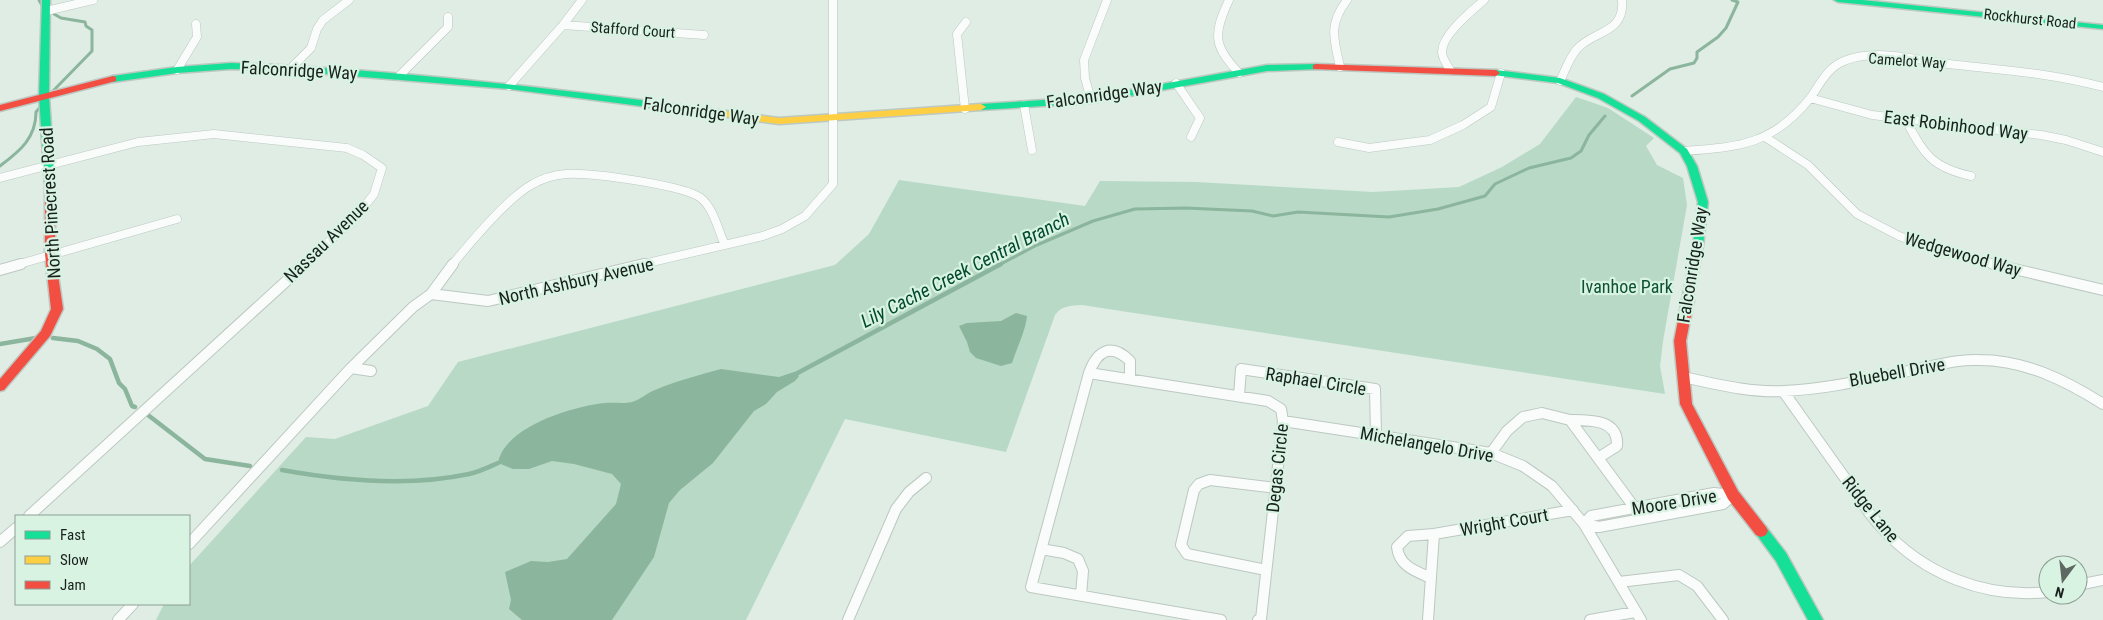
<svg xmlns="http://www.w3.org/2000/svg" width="2103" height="620" font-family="'Roboto Condensed',sans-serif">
  <rect width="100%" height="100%" fill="#dfede4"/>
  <path fill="#b7d9c5" d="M1576,97L1608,108L1654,138L1646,146L1657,165L1683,178L1687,205L1663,341L1660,366L1665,394L1082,305C1071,306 1062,305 1055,315L1006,452L845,419L746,620H156L164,604H189V566L306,437L335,439L428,406L458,362L835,265L869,234L899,180L1085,206L1100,181L1196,182L1373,192L1459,187L1502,167L1540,144Z"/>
  <path fill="#8cb59d" d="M1016,313L1027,316C1025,333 1017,347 1012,363L1001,366L976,358L970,352L967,342L959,326L967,323L1001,321Z
    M721,369L779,377L794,372L799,376L795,381L777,392L766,404L754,411L713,463L680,490L669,503L654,557L612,620H522L509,609L511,600L505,572L531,561L548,562L567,559L616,504L621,484L612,474L574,464L552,461L529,469H513L498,463C504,427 573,406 605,403C613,402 623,404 632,402C640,400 647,393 655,390C676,381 699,375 721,369Z"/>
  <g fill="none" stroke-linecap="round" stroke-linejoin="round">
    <path stroke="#8cb59d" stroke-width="3" d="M39,0L44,9
      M53,91L92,51V30L86,26L85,22L61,18L54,14
      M1632,96L1670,69L1694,63L1697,58V52L1718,37L1726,28L1738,2L1732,0
      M0,166C20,151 36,138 36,112L41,106
      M999,265L1037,245L1093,221L1135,209L1186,208L1252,211L1273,216L1298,212L1389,217L1438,209L1485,196L1495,184L1529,168L1571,158L1581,151L1589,135L1605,116"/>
    <path stroke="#8cb59d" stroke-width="4.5" d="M53,338L78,341L97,349L110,359L119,383L125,389L132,406L135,407
      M0,344L36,338
      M792,376L1001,264
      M148,415L205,459L250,466
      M282,470C343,481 408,487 469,474C479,472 489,467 498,463"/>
    <defs>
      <path id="street-far1" d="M1229,0C1213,34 1213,46 1239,73
        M46,11L93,0
        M563,25L704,35
        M1340,67C1334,39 1328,25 1347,0
        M291,68L311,48L317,29L323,20L349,0
        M177,70L197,37L196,24
        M1450,70C1447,65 1442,58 1442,52C1442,34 1472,11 1484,0
        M399,76L448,27V17
        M1560,81C1565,71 1569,58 1577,49C1594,30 1625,34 1622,0
        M1176,83L1200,118L1191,137
        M509,86L563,25L582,0
        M1810,98L1872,115L2041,135L2066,140L2103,152
        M1091,100L1085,78L1084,60L1107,0
        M1024,105L1032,150
        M965,109L957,34L966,22
        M1905,119C1924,153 1930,167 1971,176
        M1765,137L1808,165L1857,214L1899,236L1946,253L1998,265
        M1338,142L1369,148L1430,140L1463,125L1491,107L1501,73
        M1684,151C1741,147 1774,144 1811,97C1820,84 1828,67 1844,61C1876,48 1916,60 1949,64C2001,70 2052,73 2103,87
        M0,178L138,142L214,134L347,148L363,155L382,168L374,194L356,217L303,265
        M16,265L177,219
        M452,265C470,243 509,196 533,184C543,178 555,175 566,174C589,172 683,185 701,198C714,209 718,230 725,245
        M639,265L763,236L782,229L805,216L833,184V0"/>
      <path id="street" d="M1993,264L2103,290
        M0,270L21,264
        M431,294L453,264
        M351,368L371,371
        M1089,373C1097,351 1111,342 1130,361V379
        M1683,377C1716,384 1750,393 1784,391C1831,389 1877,377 1923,368C1942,364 1960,359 1979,360C2025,360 2065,380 2103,404
        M1783,391C1804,421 1826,451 1847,481C1858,497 1868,513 1881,527C1923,574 1985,599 2048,592
        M1239,396L1241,369L1375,389L1376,435
        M1570,420C1590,420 1619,419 1617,446L1598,458
        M1283,421L1491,453L1523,466L1552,486L1584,524L1641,620
        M1491,453L1507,431L1523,417L1542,413L1570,420L1634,507
        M1714,493L1733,495L1723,504L1599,527L1584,524L1591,516Z
        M29,516L305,264
        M0,542L16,528
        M189,544L351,368L413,307L431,294L488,301L644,264
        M1041,549L1064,553L1078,559L1083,571L1081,595
        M1266,570L1187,554L1181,545L1194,490L1199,484L1210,480L1276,488
        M1431,578C1415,571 1399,566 1397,547L1408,536L1434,534
        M1619,582L1679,575L1697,586L1723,620
        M2078,585L2103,580
        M118,620L133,604
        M848,620L896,509L909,492L926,478
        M1221,620L1031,587L1089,373L1268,401L1281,409L1283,421L1261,619L1258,620
        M1428,620L1434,534L1573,510
        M1590,620L1635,612"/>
      <path id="fast" d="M42,0H50L49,96L55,186L50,189L45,186L39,96Z
        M1834,0H1862L2103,25V29L1838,2Z
        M231,63C373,68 515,84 656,102L661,105L656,108L509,89L291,71L231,69L177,73L113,82L109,79L113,76L177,67Z
        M1316,64L1319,65V69L1267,71L1091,103L981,110L976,107L981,104L1091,97L1267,65Z
        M1496,70L1560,78L1604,94L1645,117L1687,149L1697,166L1708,202L1703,246L1692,303L1688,304L1682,300L1693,246L1698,202L1687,166L1680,153L1639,121L1598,98L1558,83L1493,75V71Z
        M1761,525L1766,527L1786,553L1823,620H1808L1776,561L1754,531L1756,527Z"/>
      <path id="slow" d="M656,102L779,118L981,104L986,107L981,110L779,124L653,107V103Z"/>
      <path id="jam" d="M1316,64L1496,70L1500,73L1496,76L1313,69V65Z
        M113,76L116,77V81L0,111V105Z
        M50,183L55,186V254L63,309L50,336L4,390L0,391V379L41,331L51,309L45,254V186Z
        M1688,296L1694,300L1686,341L1692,404L1738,491L1766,527L1768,531L1766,535L1761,537L1756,535L1728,499L1680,404L1674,341L1682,300Z"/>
    </defs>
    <use href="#street-far1" stroke="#bcc8c1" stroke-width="9"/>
    <use href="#street" stroke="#bcc8c1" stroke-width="12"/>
    <use href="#fast" stroke="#bcc8c1" stroke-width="3"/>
    <use href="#slow" stroke="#bcc8c1" stroke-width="3"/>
    <use href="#jam" stroke="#bcc8c1" stroke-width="3"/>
    <use href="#street-far1" stroke="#fafcfb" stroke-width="8"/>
    <use href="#street" stroke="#fafcfb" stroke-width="10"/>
    <use href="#fast" fill="#16e098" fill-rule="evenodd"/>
    <use href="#slow" fill="#ffcf43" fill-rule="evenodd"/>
    <use href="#jam" fill="#f24e42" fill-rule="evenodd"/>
  </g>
  <g text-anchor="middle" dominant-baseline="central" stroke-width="4.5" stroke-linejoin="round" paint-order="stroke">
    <g font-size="15" fill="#18211c" stroke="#d9f3e3">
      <text transform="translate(2030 19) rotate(6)">Rockhurst Road</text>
      <text transform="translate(633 30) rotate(4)">Stafford Court</text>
      <text transform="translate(1907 61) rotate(4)">Camelot Way</text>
    </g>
    <g font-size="18" fill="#18211c" stroke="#d9f3e3">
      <text transform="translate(299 70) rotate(3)">Falconridge Way</text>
      <text transform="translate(1104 94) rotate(-8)">Falconridge Way</text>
      <text transform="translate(701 111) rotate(8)">Falconridge Way</text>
      <text transform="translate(1956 125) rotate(7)">East Robinhood Way</text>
      <text transform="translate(50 203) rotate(-93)">North Pinecrest Road</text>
      <text transform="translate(326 241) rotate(-44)">Nassau Avenue</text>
      <text transform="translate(1963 254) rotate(16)">Wedgewood Way</text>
      <text transform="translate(1692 265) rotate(-81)">Falconridge Way</text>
      <text transform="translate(576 281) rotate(-13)">North Ashbury Avenue</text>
      <text transform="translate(1897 372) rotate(-10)">Bluebell Drive</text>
      <text transform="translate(1316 381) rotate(9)">Raphael Circle</text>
      <text transform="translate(1427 444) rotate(10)">Michelangelo Drive</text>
      <text transform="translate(1277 468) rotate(-84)">Degas Circle</text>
      <text transform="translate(1674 502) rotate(-9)">Moore Drive</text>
      <text transform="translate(1871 509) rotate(51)">Ridge Lane</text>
      <text transform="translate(1504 522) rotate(-10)">Wright Court</text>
    </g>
    <g font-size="18" fill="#0f5134" stroke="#d9f3e3">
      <text x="1627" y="286">Ivanhoe Park</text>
    </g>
    <g font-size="19" font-style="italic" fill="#024a2d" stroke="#d9f3e3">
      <text transform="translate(965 270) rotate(-27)">Lily Cache Creek Central Branch</text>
    </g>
  </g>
  <rect x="15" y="515" width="175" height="90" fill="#d9f3e3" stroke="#8c9f93"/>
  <rect x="25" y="531" width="25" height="8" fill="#16e098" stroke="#8c9f93"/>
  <text x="60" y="540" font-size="15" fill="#18211c">Fast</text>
  <rect x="25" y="556" width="25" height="8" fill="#ffcf43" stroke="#8c9f93"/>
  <text x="60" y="565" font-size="15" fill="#18211c">Slow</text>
  <rect x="25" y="581" width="25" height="8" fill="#f24e42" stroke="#8c9f93"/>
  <text x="60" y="590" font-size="15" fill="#18211c">Jam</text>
  <g transform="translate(2063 580) rotate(195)"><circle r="24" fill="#d9f3e3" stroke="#8c9f93"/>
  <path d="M0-4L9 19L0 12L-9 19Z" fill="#5e6862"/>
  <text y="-8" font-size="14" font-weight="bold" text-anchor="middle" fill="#18211c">N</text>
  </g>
</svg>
